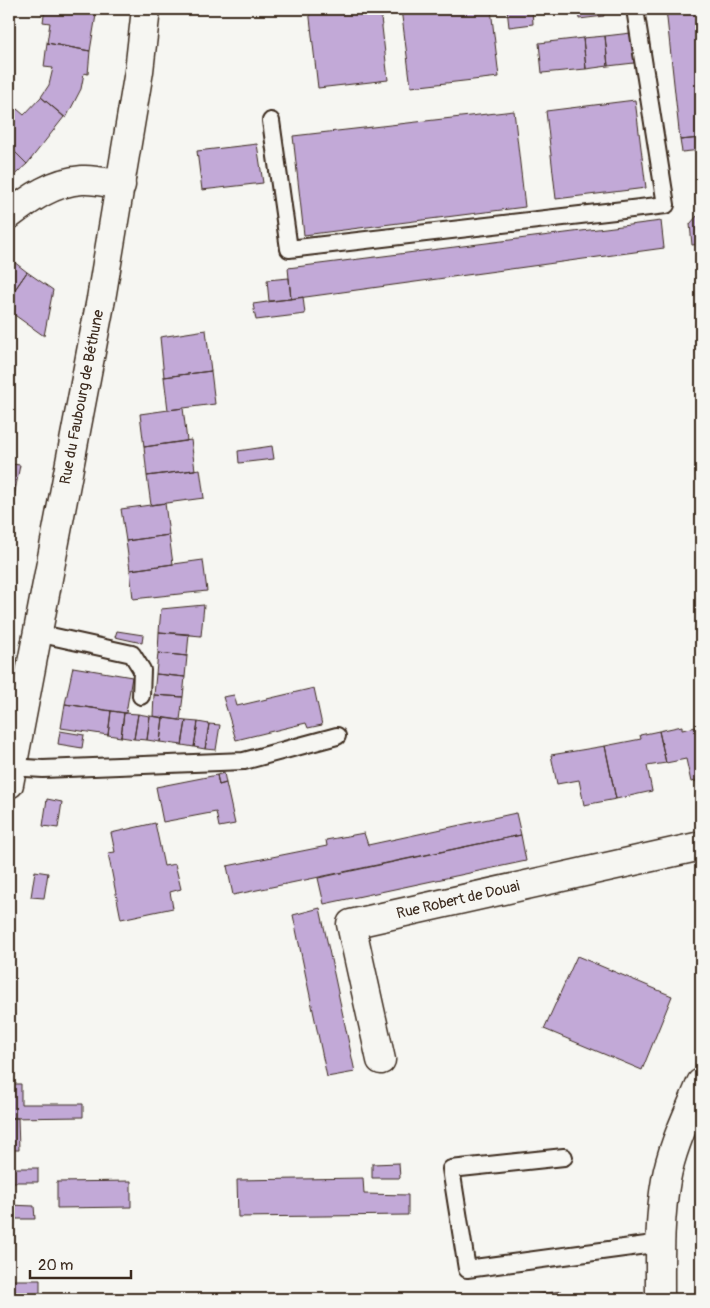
<svg xmlns="http://www.w3.org/2000/svg" width="710" height="1308" font-family="Pangolin,sans-serif">
  <rect width="100%" height="100%" fill="#f6f6f2"/>
  <filter id="ink" filterUnits="userSpaceOnUse"><feTurbulence type="fractalNoise" baseFrequency=".02" numOctaves="2"/><feDisplacementMap in="SourceGraphic" scale="10" xChannelSelector="R" yChannelSelector="G"/><feConvolveMatrix kernelMatrix="1 2 1 2 8 2 1 2 1" color-interpolation-filters="sRGB"/></filter>
  <g filter="url(#ink)">
    <path fill="#c2a9d7" stroke="#3b2a1e" d="M45,9H97L90,51L47,43L50,23L43,22Z
      M309,9H380L388,80L318,88Z
      M401,9H491L499,77L411,87Z
      M507,9H532L533,24L509,27Z
      M578,9H603L604,16L579,19Z
      M666,9H701V138L680,140Z
      M631,33L634,63L608,66L605,36Z
      M605,36L608,66L586,69L583,38Z
      M583,38L586,69L542,73L539,43Z
      M47,43L90,51L88,74L84,73L81,89L66,118L41,97L49,85L53,68L44,67Z
      M41,97L64,117L27,164L9,146V118L17,109L24,115Z
      M635,100L646,188L556,199L546,111Z
      M514,111L525,207L304,235L293,136Z
      M701,138V150L682,152L680,140Z
      M257,144L263,183L202,190L197,151Z
      M9,146L27,164L10,179L9,177Z
      M697,216H701V244L692,245L690,224Z
      M661,221L664,248L291,299L288,268Z
      M9,258L27,272L9,298Z
      M27,272L53,290L44,336L9,311V298Z
      M289,278L291,299L269,301L267,280Z
      M303,297L305,314L256,320L253,304Z
      M206,330L211,371L164,377L160,337Z
      M211,371L215,404L168,410L164,377Z
      M183,408L187,441L144,447L140,414Z
      M191,440L195,470L147,476L144,447Z
      M272,446L274,459L239,463L238,451Z
      M9,455H12V464L20,465L16,486L9,485Z
      M200,469L204,498L151,505L147,476Z
      M9,485L16,486L10,518H9Z
      M165,503L169,535L126,541L121,509Z
      M169,535L173,564L130,570L126,541Z
      M203,560L207,591L133,599L130,570Z
      M204,605L201,636L159,632L161,609Z
      M117,631L143,635L142,643L115,637Z
      M159,632L189,634L187,656L158,653Z
      M158,653L187,656L185,677L156,674Z
      M73,667L132,677L126,713L65,704Z
      M156,674L185,677L183,697L154,695Z
      M314,688L322,725L308,728L306,723L236,740L223,697L234,695L237,706Z
      M154,695L183,697L180,720L153,716Z
      M65,704L111,711L108,735L61,728Z
      M111,711L124,713L121,737L108,735Z
      M124,713L138,714L134,739L121,737Z
      M138,714L150,716L147,740L134,739Z
      M150,716L163,718L160,742L147,740Z
      M163,718L186,721L182,745L160,742Z
      M186,721L198,722L194,747L182,745Z
      M198,722L209,724L205,749L194,747Z
      M209,724L220,725L216,750L205,749Z
      M682,726V730L701,726V780L691,782L686,759L666,763L659,731Z
      M60,731L84,735L82,748L58,744Z
      M659,731L666,763L647,766L652,791L616,799L605,746L641,739L640,735Z
      M605,746L616,799L584,805L579,780L557,784L551,755Z
      M224,773L226,783L219,785L217,775Z
      M217,775L219,785L226,783L235,824L219,827L216,812L163,822L156,787Z
      M47,799L62,802L58,828L43,826Z
      M516,813L521,835L233,895L227,866L327,846L326,840L364,833L368,845Z
      M155,823L164,866L175,864L181,889L170,892L173,908L121,919L108,853L115,852L111,833Z
      M521,835L526,861L324,904L318,878Z
      M35,871L48,873L44,898L31,897Z
      M320,908L355,1072L327,1077L293,915Z
      M577,956L672,996L642,1070L544,1029Z
      M9,1084H21V1104H83V1117L9,1118Z
      M9,1118H18L19,1150H9Z
      M399,1163L400,1178H372V1164Z
      M9,1168H38V1182H9Z
      M363,1178L364,1194L408,1195V1215L238,1217L237,1180Z
      M131,1181V1207L57,1208V1182Z
      M9,1205L34,1206L35,1219H9Z
      M9,1280H40V1299H9Z
      M561,1291L562,1299H519V1297Z"/>
    <g fill="none" stroke-linecap="round" stroke-linejoin="round">
      <defs>
        <path id="lane" d="M271,121L289,249L666,205L635,9
          M37,633L132,654L142,670L141,696
          M9,767L43,769L244,761L337,736
          M564,1157L451,1169L467,1269L661,1243"/>
        <path id="street" d="M9,215C31,198 53,182 82,180C94,179 109,183 121,185
          M381,1060L351,924L701,846
          M660,1299C660,1260 659,1219 666,1180C672,1146 688,1115 701,1083"/>
        <path id="secondary" d="M9,784L101,299L139,71L146,9"/>
      </defs>
      <use href="#lane" stroke="#3b2a1e" stroke-width="20"/>
      <use href="#street" stroke="#3b2a1e" stroke-width="31"/>
      <use href="#secondary" stroke="#3b2a1e" stroke-width="31"/>
      <use href="#lane" stroke="#f6f6f2" stroke-width="16"/>
      <use href="#street" stroke="#f6f6f2" stroke-width="28"/>
      <use href="#secondary" stroke="#f6f6f2" stroke-width="28"/>
    </g>
  </g>
  <g text-anchor="middle" dominant-baseline="central" stroke-width="5" stroke-linejoin="round" paint-order="stroke">
    <g font-size="15" fill="#3b2a1e" stroke="#f6f6f2">
      <text transform="translate(82 397) rotate(-79)">Rue du Faubourg de Béthune</text>
      <text transform="translate(458 900) rotate(-13)">Rue Robert de Douai</text>
    </g>
  </g>
  <rect width="710" height="1308" fill="none" stroke="#f6f6f2" stroke-width="30"/>
  <rect x="15" y="15" width="680" height="1278" fill="none" stroke="#3b2a1e" stroke-width="2" filter="url(#ink)"/>
  <path d="M30 1270v8h101v-8" fill="none" stroke="#3b2a1e" stroke-width="2.5"/>
  <text x="38" y="1270" font-size="15" fill="#3b2a1e" stroke="#f6f6f2" stroke-width="4" paint-order="stroke">20 m</text>
</svg>
